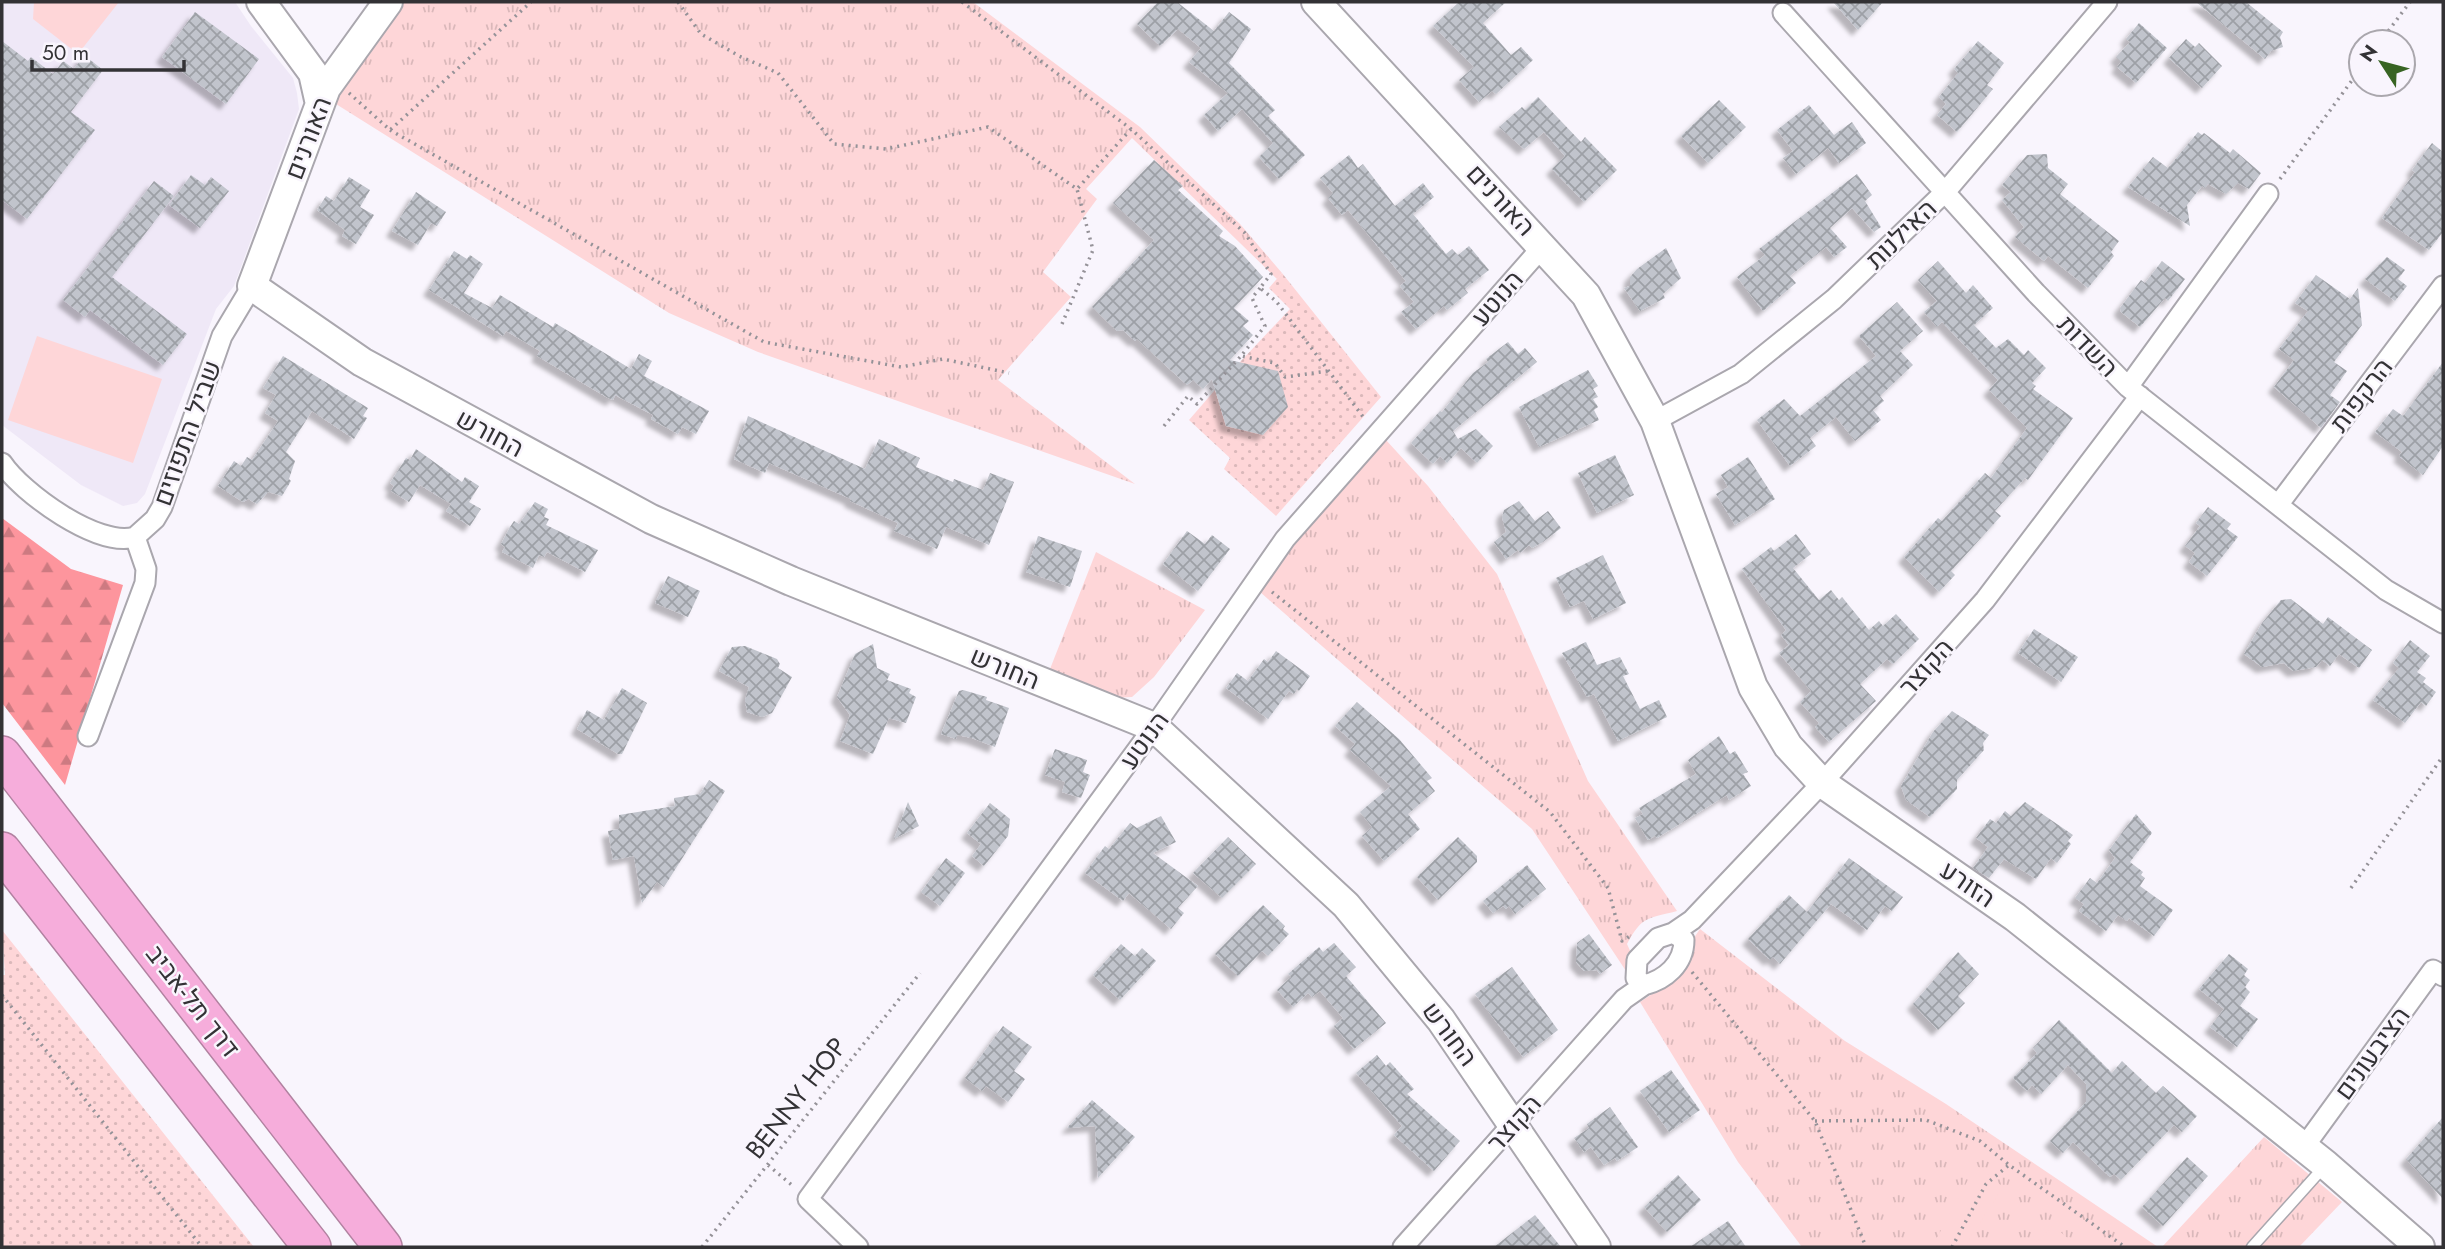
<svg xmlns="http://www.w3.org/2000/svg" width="2445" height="1249" font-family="Jost,Heebo,sans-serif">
  <defs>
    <pattern id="grass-dots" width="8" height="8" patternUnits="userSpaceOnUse" patternTransform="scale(1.75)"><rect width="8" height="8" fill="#fed6d8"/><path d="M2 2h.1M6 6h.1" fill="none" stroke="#dab8ba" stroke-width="1.8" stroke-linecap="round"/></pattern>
    <pattern id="forest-firs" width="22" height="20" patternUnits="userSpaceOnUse" patternTransform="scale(1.75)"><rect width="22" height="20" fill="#fd959d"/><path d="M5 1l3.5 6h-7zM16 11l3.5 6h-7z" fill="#cd7a81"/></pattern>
    <pattern id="park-tufts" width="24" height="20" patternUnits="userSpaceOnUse" patternTransform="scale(1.75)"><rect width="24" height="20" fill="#fed6d8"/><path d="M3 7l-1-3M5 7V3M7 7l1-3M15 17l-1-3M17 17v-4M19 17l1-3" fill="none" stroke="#dab8ba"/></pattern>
    <pattern id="building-cross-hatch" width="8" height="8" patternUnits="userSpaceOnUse" patternTransform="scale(1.75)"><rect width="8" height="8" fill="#c1c4cc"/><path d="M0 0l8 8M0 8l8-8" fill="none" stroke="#9da0a6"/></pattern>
    <filter id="shadow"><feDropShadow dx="-6" dy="6" stdDeviation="2" flood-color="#0004"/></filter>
  </defs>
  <rect width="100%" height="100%" fill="#f9f5fd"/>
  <path fill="#efe8f7" d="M2,2H235L251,26L293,78L297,93L299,109L234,286L216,309L145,494L137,503L123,506L81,485L2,425Z"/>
  <path fill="url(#grass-dots)" d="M1282,273L1381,397L1276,516L1224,469L1230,458L1189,420L1215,390L1226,426L1263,434L1240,362L1290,309L1269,288Z
    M2,930L254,1247H2V975H5Z"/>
  <path fill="url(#forest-firs)" d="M2,518L71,569L123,585L65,785L2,703Z"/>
  <path fill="url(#park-tufts)" d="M397,2H973L1140,127L1240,224L1282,273L1277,279L1132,138L1086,189L1097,199L1043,272L1071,297L998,380L1135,484L758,352L669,313L328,99Z
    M1386,440L1428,486L1497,574L1588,781L1677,911C1647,919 1642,916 1627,944L1632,955L1626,971L1532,829L1260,592L1292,546Z
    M1096,552L1205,610L1154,677L1132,697L1112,698L1050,669Z
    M1700,929L1845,1041L1946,1104L2158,1247H1802L1738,1162L1640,1002L1658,990Z
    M2264,1137L2342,1202L2299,1247H2162Z"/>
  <path fill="#fed6d8" d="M34,2H119L78,54L33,19Z
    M37,336L162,379L133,463L8,420Z
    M1976,1165L2003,1187L1964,1247H1932Z
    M2053,1225L2077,1247H2032Z"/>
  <path fill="url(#building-cross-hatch)" filter="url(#shadow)" d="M1158,2H1177L1214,31L1229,12L1251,29L1229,63L1275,110L1268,116L1305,155L1279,179L1259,157L1273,143L1242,109L1218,131L1204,115L1228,93L1189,62L1201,48L1178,29L1160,46L1137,24Z
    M1459,2H1506L1483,23L1511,55L1521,47L1533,60L1496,94L1492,91L1479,102L1459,80L1474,67L1433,26Z
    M1833,2H1883L1858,30Z
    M2196,2H2246L2283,32L2280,37L2283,47L2271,51L2265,59Z
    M195,12L259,59L226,104L162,57Z
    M2139,23L2167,48L2136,83L2117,67L2121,62L2116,57L2130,42L2126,39Z
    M2186,39L2195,47L2199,43L2222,66L2202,88L2169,58Z
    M2,41L28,61L31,57L53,74L63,61L74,69L84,55L103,70L71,112L95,130L27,219L2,200Z
    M1978,41L2004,63L1987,85L1993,89L1957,132L1937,115L1946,104L1939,97L1958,73L1954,69Z
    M1538,97L1581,142L1585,137L1617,170L1584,202L1552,169L1565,156L1544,132L1524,149L1499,127L1522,107L1525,110Z
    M1719,100L1746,127L1708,163L1681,136Z
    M1809,105L1834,135L1852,122L1866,143L1839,163L1828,148L1796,174L1783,158L1793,151L1777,130Z
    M2198,132L2202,135L2204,133L2230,153L2233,149L2261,173L2249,189L2238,183L2226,194L2208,184L2205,188L2202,186L2187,205L2190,226L2128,187L2153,157L2168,168Z
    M2432,143L2443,152V232L2429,250L2382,218L2415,172L2412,170Z
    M2047,154L2048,168L2068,184L2060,194L2119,241L2111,252L2114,256L2088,288L2048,256L2044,261L2015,237L2024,227L2002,200L2011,192L2002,185L2027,155Z
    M1349,155L1358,168L1363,164L1395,206L1423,183L1434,197L1413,214L1446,254L1452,249L1458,255L1469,246L1489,270L1465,289L1468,293L1447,310L1444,306L1416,329L1401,312L1414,302L1400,286L1406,281L1348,210L1342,215L1328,198L1333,193L1320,178Z
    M1154,160L1183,186L1178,190L1223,231L1219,236L1235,246L1263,277L1234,308L1249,321L1243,326L1253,335L1230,360L1278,371L1288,407L1263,435L1226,426L1212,379L1203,389L1193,380L1187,385L1137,339L1135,341L1123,330L1117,331L1092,307L1154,240L1113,203Z
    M1857,174L1872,195L1865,201L1881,227L1874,232L1852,208L1830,228L1847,247L1834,257L1826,247L1790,276L1796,283L1763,311L1737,277L1765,255L1759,249Z
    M191,175L205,185L211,177L229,191L200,228L169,205Z
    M349,177L370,190L360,207L374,215L356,244L342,236L345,230L317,210L326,196L334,201Z
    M154,181L174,196L112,277L187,334L163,365L90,310L85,317L63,300Z
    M416,192L446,212L437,226L431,223L418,245L392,231Z
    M1666,248L1681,278L1663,294L1665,298L1640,311L1624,288L1630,286V277L1637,269Z
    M454,251L467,259L470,255L483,264L464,293L492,308L500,295L553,327L555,323L631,369L639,354L652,361L644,376L709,411L696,434L682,427L678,434L651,419L653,415L615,395L613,400L608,398L537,356L540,351L506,331L503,336L429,290Z
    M2387,257L2405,270L2398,279L2407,286L2395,301L2365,279Z
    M1938,261L1966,293L1973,285L1993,308L1974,325L1996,348L2008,339L2024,355L2028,350L2046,368L2032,383L2036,386L2033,389L2073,418L2028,480L2025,478L1995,511L2001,516L1951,571L1955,575L1939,592L1904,557L1938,518L1942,521L1985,473L1991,478L2027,428L1989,390L1998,380L1942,322L1937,327L1924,312L1937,301L1918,280Z
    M2162,261L2185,279L2168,301L2165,298L2140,327L2121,312L2120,308L2141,280L2145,283Z
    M2316,275L2350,299L2358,288L2362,325L2334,362L2347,371L2330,395L2340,402L2321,428L2274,387L2294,360L2279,349L2308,311L2295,303Z
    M1897,302L1923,331L1900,351L1913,365L1880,396L1884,401L1873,410L1881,420L1855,441L1836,417L1810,438L1816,446L1790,466L1757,420L1784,399L1800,416L1876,356L1859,336Z
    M1508,342L1518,354L1525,348L1537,362L1453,431L1458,439L1476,429L1493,446L1477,463L1461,448L1447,463L1440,456L1433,464L1411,443L1440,411L1442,412L1473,373L1488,362L1486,359Z
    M283,356L368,408L363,416L367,418L354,439L312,411L286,452L295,461L289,479L291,481L282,496L268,492L257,504L248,499L243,502L218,486L234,461L241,466L247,457L252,460L278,421L265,413L276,395L263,388Z
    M2443,362V446L2423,475L2399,456L2402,452L2375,432L2393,409L2403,416Z
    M1588,370L1598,386L1593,389L1598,397L1593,399L1598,407L1594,410L1599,420L1539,447L1519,407Z
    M748,416L865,469L879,439L920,458L916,467L953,482L954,479L983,490L990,473L1014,482L989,545L946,527L937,549L894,531L898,523L850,501L851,499L769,463L765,473L734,459Z
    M416,449L462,482L465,477L479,486L469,502L481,509L470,526L446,511L451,504L420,485L409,502L391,491L394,486L390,483L406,458L410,460Z
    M1615,455L1634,495L1597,513L1578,473Z
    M1748,457L1775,499L1735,525L1716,494L1728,487L1721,475Z
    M1519,501L1535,521L1548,511L1561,528L1543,542L1532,548L1529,545L1520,553L1518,550L1506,559L1494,542L1506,532L1502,517L1504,510Z
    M535,502L548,509L544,517L549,519L546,525L598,550L585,572L547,552L544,557L539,555L533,568L502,552L505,547L501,544L510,527L514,521L519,524Z
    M2208,507L2231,524L2227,529L2238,537L2207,576L2189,562L2195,553L2185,546L2200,526L2196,523Z
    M1187,531L1205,544L1212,535L1230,549L1198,591L1163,564Z
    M1796,534L1811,554L1793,568L1819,600L1831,590L1839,600L1842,597L1869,630L1879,621L1883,626L1896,614L1919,639L1893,664L1887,659L1860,684L1876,701L1829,742L1815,727L1819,723L1800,702L1811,691L1779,653L1789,645L1781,635L1786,630L1742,569L1771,547L1774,551Z
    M1038,536L1082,551L1070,587L1026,572Z
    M1603,555L1626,603L1593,619L1584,601L1570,607L1556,578Z
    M668,576L700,591L688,617L655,603Z
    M2291,599L2323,624L2328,617L2372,650L2359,668L2339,654L2330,666L2322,660L2316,667L2293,671L2284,663L2262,667L2244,654L2262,623L2281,600Z
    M2034,629L2078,657L2061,682L2018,653Z
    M2410,640L2430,656L2417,672L2426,678L2423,682L2436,692L2426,706L2421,702L2405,723L2373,700L2399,668L2393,663Z
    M1586,642L1597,665L1620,657L1629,674L1623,676L1640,709L1659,700L1667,717L1618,741L1594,694L1587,697L1562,653Z
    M873,644L877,668L890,674L887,680L911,689L909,693L916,697L906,723L889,718L873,754L840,741L850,715L837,697L855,654Z
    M745,646L777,659L780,664L778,668L792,677L772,713L762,717L747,712L745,700L749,687L719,671L732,647Z
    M1276,651L1310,676L1299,691L1297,689L1294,694L1289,691L1268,719L1226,688L1237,673L1248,681L1264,659L1268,662Z
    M622,688L647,703L622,754H618L577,729L587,710L604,720Z
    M963,690L987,697L986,700L1009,708L995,747L972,738L957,735L956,739L941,734L959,691Z
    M1357,702L1399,739L1432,778L1427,781L1435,791L1408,814L1420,829L1384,861L1362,836L1372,827L1360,812L1391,786L1350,750L1355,744L1335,726Z
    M1952,711L1989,735L1983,743L1984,750L1957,780V789L1930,817L1906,800L1901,786L1933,732Z
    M1719,736L1730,754L1735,751L1748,772L1743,774L1751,786L1729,800L1727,795L1657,838L1655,836L1648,840L1635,818L1643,814L1639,808L1696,774L1688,760Z
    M1055,749L1087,760L1083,772L1090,775L1081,798L1062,792L1065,782L1045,775Z
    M709,780L725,791L664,887L657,882L642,903L634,856L613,860L608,831L619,829V815L675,806L674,798L700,794Z
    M908,802L919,826L894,839Z
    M2025,802L2073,835L2068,841L2071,844L2057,863L2051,858L2036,879L2004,859L1989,878L1973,868L1988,847L1976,838L1990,819L1996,823L2005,811L2011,816Z
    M990,803L1010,819L1008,836L984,866L972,856L981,844L967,833Z
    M2136,814L2152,833L2130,862L2143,872L2141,875L2145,878L2140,886L2173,910L2154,936L2129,918L2127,921L2118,915L2106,931L2079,911L2084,904L2075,898L2090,878L2097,883L2115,858L2109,850Z
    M1161,816L1176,842L1153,853L1198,886L1178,908L1184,913L1171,929L1129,893L1123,901L1085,873L1105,846L1109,849L1130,823L1137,828Z
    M1228,837L1256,864L1222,898L1193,873Z
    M1458,837L1477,856V862L1438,900L1417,877Z
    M946,858L965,873L940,906L921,892Z
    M1849,858L1903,897L1892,911L1885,906L1867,930L1831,904L1780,964L1773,957L1770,960L1748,939L1789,895L1807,912Z
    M1527,865L1546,889L1515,914L1509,906L1506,909L1503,906L1493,913L1483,901Z
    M1263,905L1285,926L1283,929L1289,934L1268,956L1262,951L1238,976L1215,954Z
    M1589,934L1612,965L1600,974L1597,970L1584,971L1576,962L1577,943Z
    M1334,943L1356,967L1346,976L1386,1023L1354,1049L1334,1026L1343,1018L1320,991L1312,997L1308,993L1293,1007L1277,990L1291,977L1288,974L1319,947L1323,952Z
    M1121,944L1135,956L1142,948L1156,961L1120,1000L1093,975Z
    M1958,952L1979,974L1958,996L1965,1003L1938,1030L1913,1004Z
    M2229,954L2248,969L2244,975L2250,980L2245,987L2250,992L2240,1006L2258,1019L2237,1047L2210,1027L2224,1009L2199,989Z
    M1512,967L1558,1030L1523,1057L1475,994Z
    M2059,1020L2112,1073L2122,1061L2156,1093L2163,1086L2197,1116L2182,1132L2174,1125L2121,1180L2114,1174L2110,1177L2073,1142L2063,1153L2050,1141L2086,1102V1084L2068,1065L2041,1094L2032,1085L2027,1091L2013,1078L2037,1053L2033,1048Z
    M1003,1026L1032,1047L1014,1071L1025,1079L1008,1102L986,1086L982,1091L965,1078Z
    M1377,1055L1386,1066L1390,1062L1414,1089L1407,1094L1460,1141L1434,1171L1394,1135L1402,1126L1356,1073Z
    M1671,1070L1700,1110L1669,1132L1640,1091Z
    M1092,1100L1135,1137L1098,1178L1095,1126L1067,1128Z
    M1610,1107L1638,1147L1617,1161L1615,1158L1604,1165L1591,1147L1584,1152L1574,1138L1589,1128L1587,1124Z
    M2443,1117V1199L2406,1159Z
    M2187,1157L2208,1176L2163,1226L2142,1207Z
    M1678,1175L1701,1200L1667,1232L1644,1207Z
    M1535,1215L1561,1247H1494Z
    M1728,1221L1746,1247H1690Z"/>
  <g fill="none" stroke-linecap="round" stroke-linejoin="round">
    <defs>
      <path id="lane" d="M2252,1247L2323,1168"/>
      <path id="street" d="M1783,13L2036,293L2128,387L2386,590L2443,623
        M2128,387L2268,194
        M1655,421L1741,374L1834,299L1946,191L2107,2
        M2,463C22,493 98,548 135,537
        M2278,505L2443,286
        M88,736L145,583L146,569L135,537L155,519L162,507L222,336L252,286
        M1673,933L1692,920L1822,783L1985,600L2140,396
        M1673,933L1684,940C1684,964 1665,980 1644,985L1636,978L1637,960L1658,938Z
        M2304,1147L2433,970L2443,976
        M858,1247L808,1199L1154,727L1285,539L1544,245
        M1403,1247L1624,999L1644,985"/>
      <path id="secondary" d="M261,2L313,73L320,104
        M388,2L326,88L252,286L362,362L651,519L791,581L1154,727L1346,905L1441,1020L1596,1247
        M1316,2L1586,295L1655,421L1753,687L1788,746L1822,783L2015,917L2326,1165L2420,1247"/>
      <path id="highway" d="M2,755L383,1247
        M2,851L312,1247"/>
    </defs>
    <use href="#lane" stroke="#aaa7ae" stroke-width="13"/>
    <use href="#street" stroke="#aaa7ae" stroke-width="23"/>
    <use href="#secondary" stroke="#aaa7ae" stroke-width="32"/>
    <use href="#highway" stroke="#b282a1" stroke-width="40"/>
    <path stroke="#959298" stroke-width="3.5" stroke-dasharray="2 5" stroke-linecap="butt" d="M678,2L701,34L739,56L778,73L834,144L886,149L988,127L1077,189L1131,129
      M962,2L1131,129L1245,233L1271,274L1260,288L1276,301L1364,418
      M2380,42L2410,2
      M349,93L390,130L531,2
      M390,130L764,342L901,367L943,359L1009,373
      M2280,179L2361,68
      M1260,288L1252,298L1265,326L1241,356L1275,363L1285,377L1328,371
      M1062,324L1093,250L1077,189
      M1164,426L1188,396L1197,404L1241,356
      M1272,592L1550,812L1608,888L1622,941L1630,936
      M2351,888L2443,756
      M1692,972L1815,1121L1866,1247
      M2,995L202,1247
      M1815,1121L1926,1120L1980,1141L2009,1165L2125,1247
      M768,1165L793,1186
      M702,1247L920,973
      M1952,1247L1986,1184L2009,1165"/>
    <use href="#lane" stroke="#fff" stroke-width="10"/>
    <use href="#street" stroke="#fff" stroke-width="19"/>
    <use href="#secondary" stroke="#fff" stroke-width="28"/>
    <use href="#highway" stroke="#f6addb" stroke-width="37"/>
  </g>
  <g text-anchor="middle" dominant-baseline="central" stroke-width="5" stroke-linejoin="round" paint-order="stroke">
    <g font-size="26" fill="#333235" stroke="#f9f5fd">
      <text transform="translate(308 138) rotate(-69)">האורנים</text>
      <text transform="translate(1501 200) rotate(47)">האורנים</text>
      <text transform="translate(1901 234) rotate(-44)">האילנות</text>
      <text transform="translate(1497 298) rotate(-49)">הנוטע</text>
      <text transform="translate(2088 346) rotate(46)">השדות</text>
      <text transform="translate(2361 395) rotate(-53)">הרקפות</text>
      <text transform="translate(187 433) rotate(-70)">שביל התפוזים</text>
      <text transform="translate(490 433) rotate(28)">החורש</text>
      <text transform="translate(1926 667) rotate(-48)">הקוצר</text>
      <text transform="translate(1005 668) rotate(22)">החורש</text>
      <text transform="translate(1144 740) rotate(-54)">הנוטע</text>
      <text transform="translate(1968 884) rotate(35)">הזורע</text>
      <text transform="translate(193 1001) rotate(52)">דרך תל-אביב</text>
      <text transform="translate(1450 1034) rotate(53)">החורש</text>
      <text transform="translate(2372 1053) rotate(-54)">הציבעונים</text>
      <text transform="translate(796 1098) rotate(-52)">BENNY HOP</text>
      <text transform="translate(1514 1123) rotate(-48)">הקוצר</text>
    </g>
  </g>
  <rect width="2445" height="1249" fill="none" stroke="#333235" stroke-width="7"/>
  <g transform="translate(2382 63) rotate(306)"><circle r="33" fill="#f9f5fd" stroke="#aaa7ad" stroke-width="2"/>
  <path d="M0-5L12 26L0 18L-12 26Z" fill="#386423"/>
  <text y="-10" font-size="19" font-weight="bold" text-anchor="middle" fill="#333235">N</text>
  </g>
  <path d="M32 60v10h152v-10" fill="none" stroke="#333235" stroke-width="3.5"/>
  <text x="42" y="60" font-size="21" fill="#333235" stroke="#f9f5fd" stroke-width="5" paint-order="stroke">50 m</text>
</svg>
